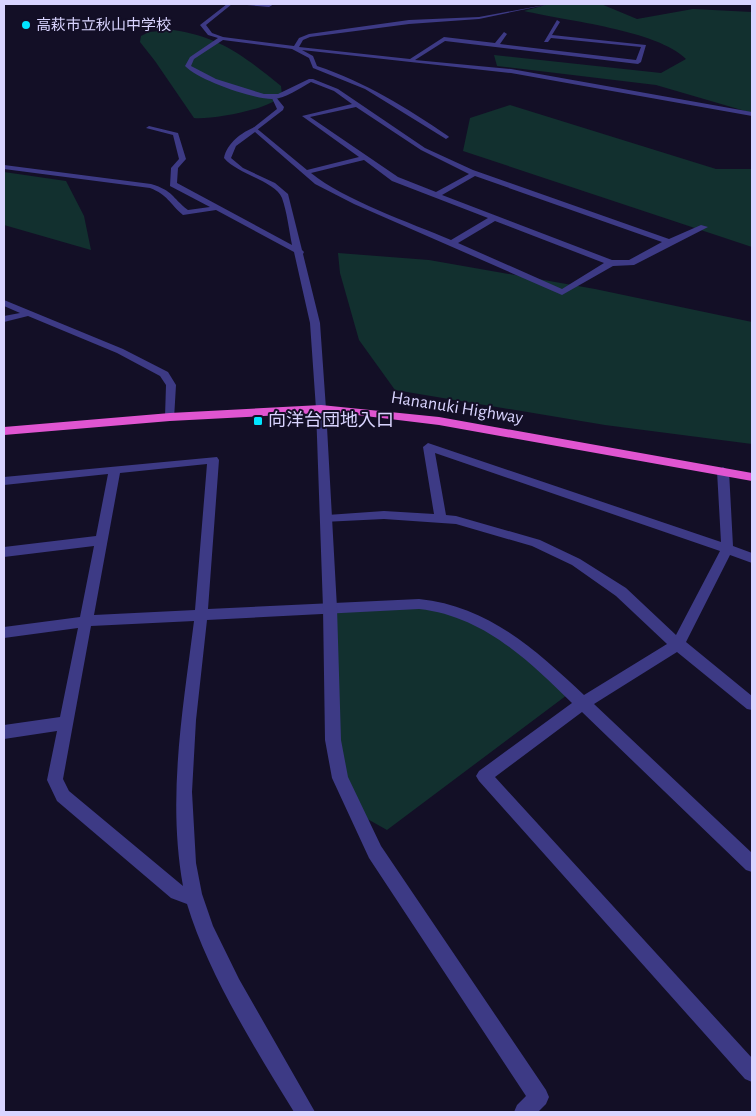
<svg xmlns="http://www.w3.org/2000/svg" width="756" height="1116" font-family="'Alegreya Sans','Noto Sans JP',sans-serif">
  <rect width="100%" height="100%" fill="#130f26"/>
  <path fill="#12302f" d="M549,4H601L637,19L693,9L752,12V113L656,85L497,66L494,55L661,73L686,59C657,30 567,21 524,11Z
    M173,30C221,37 245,57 281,86L282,95C273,109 211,120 194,118L155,61L140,42L141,36L149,32Z
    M510,105L716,169H752V247L463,151L470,118Z
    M4,172L66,181L84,216L91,250L4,225Z
    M338,253L429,260L595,289L752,322V444L605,425L395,390L359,340L340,273Z
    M425,605L498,632L571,692L387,830L355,812L336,755L330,608Z"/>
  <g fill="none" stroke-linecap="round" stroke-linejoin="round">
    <path fill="#3d3a85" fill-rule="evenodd" d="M227,4H232L206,25L212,33L223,37L294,46L299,38L309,34L409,20L479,17L550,4L479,19L409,24L310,37L303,40L299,47L410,59L444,37L495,43L504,32L507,34L500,44L636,60L641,47L551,38L548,42H544L557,20L560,22L552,35L646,45L641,62L638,64L445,41L415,60L511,69L752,112V116L511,73L302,50L313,56L317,66C365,82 407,108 448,136L449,137L446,139L365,89L313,68L309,58L292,49L223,40L194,59L191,66L216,79L264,94H278L309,79H313L338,89L425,148L473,170L669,239L701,225L708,227L634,265L613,266L562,295L354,204L315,184L255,132L236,146L231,158L243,168L275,183L288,194L302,250L304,252L303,254L320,323L326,409L321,412L316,409L310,323L294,252L216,210L183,215C169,203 168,195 150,188L4,169V165L151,184C174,191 171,197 188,210L210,207L170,186L171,168L179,159L173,135L146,128L149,126L178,133L186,159L178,168L177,183L292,245C289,230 287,212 282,198C275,181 237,174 224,158C227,143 242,132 255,127L307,170L359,157L302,116L352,104L334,91L311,82C300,88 285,99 272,99C253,99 198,80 185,66L190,57L218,38L208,35L200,25ZM356,107L421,150L469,174L436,192L398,177L310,117ZM364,160L392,181L488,218L451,240C411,223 344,200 311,173ZM475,176L662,242L629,260H612L442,195ZM495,221L604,263L562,289L458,243Z
      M235,4H274L269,7Z
      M4,300L123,349L168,372L176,385L174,419L170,420L165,417L166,385L160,376L117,353L28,316L4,322V316L20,313L4,306Z
      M428,443L721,542L717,471L723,467L729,471L733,546L752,553V563L730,555L686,642L752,696V710L747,709L677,652L594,704L752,853V872L746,870L582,712L495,777L752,1058V1082L745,1079L479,781L476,776L479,771L572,703C528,660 483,616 419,609L207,620L196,720L192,792L196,863L202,894L213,926L239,979L315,1112H294C256,1050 208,974 187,904L171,898L57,801L47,780L57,731L4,739V725L60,717L78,628L4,638V627L80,617L94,546L4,557V547L96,536L108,474L4,485V477L217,457L219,460L208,609L419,599C488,606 535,649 584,695L667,644L616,596L572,565L532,546L456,524L384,519L323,522L321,519L327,515L384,511L434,514L423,447ZM435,453L720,551L676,635L626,588L580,559L540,540L456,516L446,515ZM207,464L195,610L94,615L120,473ZM194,621C183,709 167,797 183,886L69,791L63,779L91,626Z"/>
    <path fill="#3d3a85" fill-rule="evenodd" d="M271,96H275L284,107L283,110L257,130H253V128L277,109Z
      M321,406L326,409L337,608L341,740L348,777L381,846L546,1090L549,1097L546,1104L538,1112H514L517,1105L526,1096L369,858L332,778L325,740L323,608L316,409Z"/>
    <path fill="#e055d1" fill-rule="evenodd" d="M321,405L439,417L752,473V481L439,425L357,415L321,413L170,421L4,435V427L170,413Z"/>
  </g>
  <g fill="#00e5ff" stroke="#130f26" stroke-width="2">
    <circle cx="26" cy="25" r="5"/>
    <rect x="253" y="416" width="10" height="10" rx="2.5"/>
  </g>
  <g text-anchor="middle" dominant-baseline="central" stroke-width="4" stroke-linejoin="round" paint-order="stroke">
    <g font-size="15" fill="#d9d4ff" stroke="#130f26" text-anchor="start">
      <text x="36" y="25">高萩市立秋山中学校</text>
    </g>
    <g font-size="18" fill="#d9d4ff" stroke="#130f26">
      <text transform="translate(457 408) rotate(9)">Hananuki Highway</text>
    </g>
    <g font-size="18" fill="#d9d4ff" stroke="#130f26" text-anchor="start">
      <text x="268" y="421">向洋台団地入口</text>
    </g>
  </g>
  <rect width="756" height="1116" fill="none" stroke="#d9d4ff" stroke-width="10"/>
</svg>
